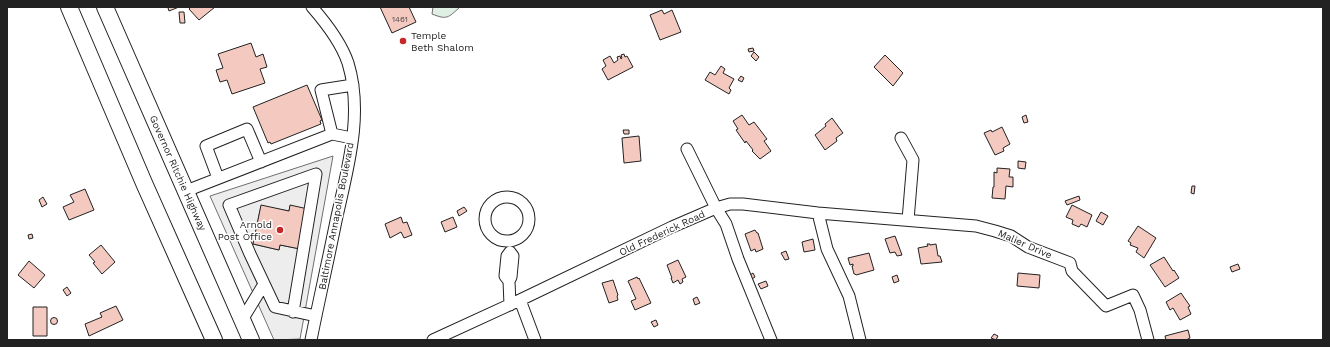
<svg xmlns="http://www.w3.org/2000/svg" width="1330" height="347" font-family="'Work Sans',sans-serif">
  <rect width="100%" height="100%" fill="#fff"/>
  <path fill="#e0efe3" stroke="#6f6f6f" d="M433,7H460C448,18 447,20 432,14Z"/>
  <path fill="#ededed" stroke="#6f6f6f" fill-rule="evenodd" d="M333,156L300,339L274,340L210,196ZM261,206L289,211L290,206L300,249L280,245L279,250L253,244Z"/>
  <path fill="#f3c9c0" stroke="#222" d="M170,7H179L169,11L168,8Z
    M191,7H215L199,20L189,9Z
    M380,7H409L416,22L392,33Z
    M662,10L664,14L672,10L681,32L660,40L650,15Z
    M179,12H184L185,23H180Z
    M251,43L256,57L263,54L267,67L260,69L265,83L232,94L227,80L220,82L216,70L223,68L218,54Z
    M753,48L754,51L749,52L748,49Z
    M754,52L759,57L756,61L751,56Z
    M624,54L625,57L627,56L633,67L608,80L602,69L606,66L603,60L610,56L614,63L618,60L617,57L620,56L621,59L622,58L621,55Z
    M885,55L903,73L893,86L874,67Z
    M721,66L725,69L723,73L734,79L729,88L731,90L729,94L705,80L710,72L715,75Z
    M741,76L744,78L742,82L738,80Z
    M307,85L322,120L320,121L321,124L271,144L270,142L268,143L253,107Z
    M742,115L749,125L754,122L767,139L764,141L771,151L760,159L752,151L753,150L746,141L745,143L736,130L738,129L733,121Z
    M1026,115L1028,122L1024,123L1022,117Z
    M832,118L843,133L836,138L837,141L825,150L815,135L826,126L825,124Z
    M1002,127L1010,144L1003,148L1004,151L995,155L984,133L991,130L992,132Z
    M623,130H629V134H624Z
    M639,136L641,161L624,163L622,138Z
    M1018,161L1026,162L1025,169L1018,168Z
    M997,168L1010,169L1009,177H1013V187L1006,186L1005,199L992,198L993,187H994V172L997,173Z
    M1192,186H1195L1194,194L1191,193Z
    M85,189L94,210L69,220L63,207L74,202L70,195Z
    M1079,196L1080,200L1067,205L1065,201Z
    M43,197L47,204L42,207L39,200Z
    M261,205L289,211L290,205L308,209L300,249L280,245L279,250L253,244Z
    M1072,205L1092,215L1087,227L1081,224L1079,227L1072,224L1073,220L1066,217Z
    M464,207L467,211L459,216L457,211Z
    M1101,212L1108,216L1103,225L1096,221Z
    M401,217L403,223L407,222L412,235L404,238L401,232L390,238L385,224Z
    M453,217L457,227L445,232L441,222Z
    M1138,226L1156,238L1144,258L1136,252L1138,248L1130,245L1131,243L1128,241Z
    M755,230L757,233H758L763,249L756,252L755,249L751,251L745,234Z
    M32,234L33,238L29,239L28,235Z
    M895,236L902,255L897,256L895,252L890,253L885,239Z
    M813,239L815,250L804,252L802,242Z
    M927,244H930V245L936,244L938,256H940L942,262L921,264L918,248L928,246Z
    M101,245L115,262L102,274L93,263L95,262L89,255Z
    M786,251L789,259L785,260L781,253Z
    M869,253L874,270L856,275L855,274H854L852,266H853V264L850,265L848,258Z
    M1164,257L1173,271L1174,270L1179,278L1165,287L1150,265Z
    M678,260L686,277L682,279L683,282L680,284L678,280L673,283L671,278H672L667,265Z
    M29,261L45,275L34,288L18,275Z
    M1238,264L1240,269L1232,272L1230,267Z
    M753,273L755,277L752,279L750,275Z
    M1018,273L1040,275L1039,288L1017,286Z
    M897,275L899,281L894,283L892,277Z
    M637,277L638,279L639,278L651,303L635,310L631,301L636,299L628,281Z
    M613,280L618,295L617,296L618,300L609,303L602,283Z
    M766,281L768,286L761,289L758,284Z
    M67,287L71,293L67,296L63,290Z
    M1181,293L1190,306L1188,307L1191,314L1180,320L1173,308L1170,310L1166,302Z
    M697,297L700,303L695,305L693,299Z
    M116,306L123,320L89,336L85,324L102,317L100,313Z
    M33,307H47V336H33Z
    M50.5 321a3.5 3.5 0 1 1 7 0a3.5 3.5 0 1 1-7 0Z
    M656,320L658,325L654,327L651,322Z
    M1188,330L1190,338L1186,340H1166L1165,336Z
    M994,334L998,336L996,340L991,338Z"/>
  <g fill="none" stroke-linecap="round" stroke-linejoin="round">
    <defs>
      <path id="minor" d="M332,134L352,138
        M901,138L913,160L908,220
        M687,149L716,208L726,224L738,259L771,340
        M218,178L206,146L247,129L261,162
        M186,191L332,134L321,90L353,85
        M485 219a22 22 0 1 1 44 0a22 22 0 1 1-44 0Z
        M818,213L827,249L849,296L860,340
        M509,281L505,276L507,256L510,252L513,256L511,277L509,281L510,305
        M520,300L535,340
        M293,312L316,174L229,205L250,254L275,307L316,316
        M242,320L264,284
        M311,340C319,300 328,261 336,221C347,170 364,115 348,63C341,42 326,23 312,7
        M433,340L520,300L672,227L716,208L730,204H743L818,213L976,226L995,231L1011,236L1028,247L1070,263L1072,271L1106,306L1133,295L1140,310L1148,340"/>
      <path id="highway" d="M69,7L144,183L214,340
        M105,7L251,340"/>
    </defs>
    <use href="#minor" stroke="#222" stroke-width="13"/>
    <use href="#highway" stroke="#222" stroke-width="18"/>
    <use href="#minor" stroke="#fff" stroke-width="11"/>
    <use href="#highway" stroke="#fff" stroke-width="16"/>
  </g>
  <g fill="#c62828" stroke="#fff" stroke-width="1.5">
    <circle cx="403" cy="41" r="4"/>
    <circle cx="280" cy="230" r="4"/>
  </g>
  <g text-anchor="middle" dominant-baseline="central" stroke-width="3" stroke-linejoin="round" paint-order="stroke">
    <g font-size="8" fill="#564c4a">
      <text x="400" y="19">1461</text>
    </g>
    <g font-size="10" fill="#222" stroke="#fff" text-anchor="start">
      <text x="411" y="35">Temple<tspan x="411" dy="12">Beth Shalom</tspan></text>
      <text x="272" y="224" text-anchor="end">Arnold<tspan x="272" dy="12">Post Office</tspan></text>
    </g>
    <g font-size="10" fill="#222" stroke="#fff">
      <text transform="translate(178 173) rotate(66)">Governor Ritchie Highway</text>
      <text transform="translate(336 216) rotate(-79)">Baltimore Annapolis Boulevard</text>
      <text transform="translate(662 233) rotate(-25)">Old Frederick Road</text>
      <text transform="translate(1025 244) rotate(24)">Malier Drive</text>
    </g>
  </g>
  <rect width="1330" height="347" fill="none" stroke="#222222" stroke-width="16"/>
</svg>
